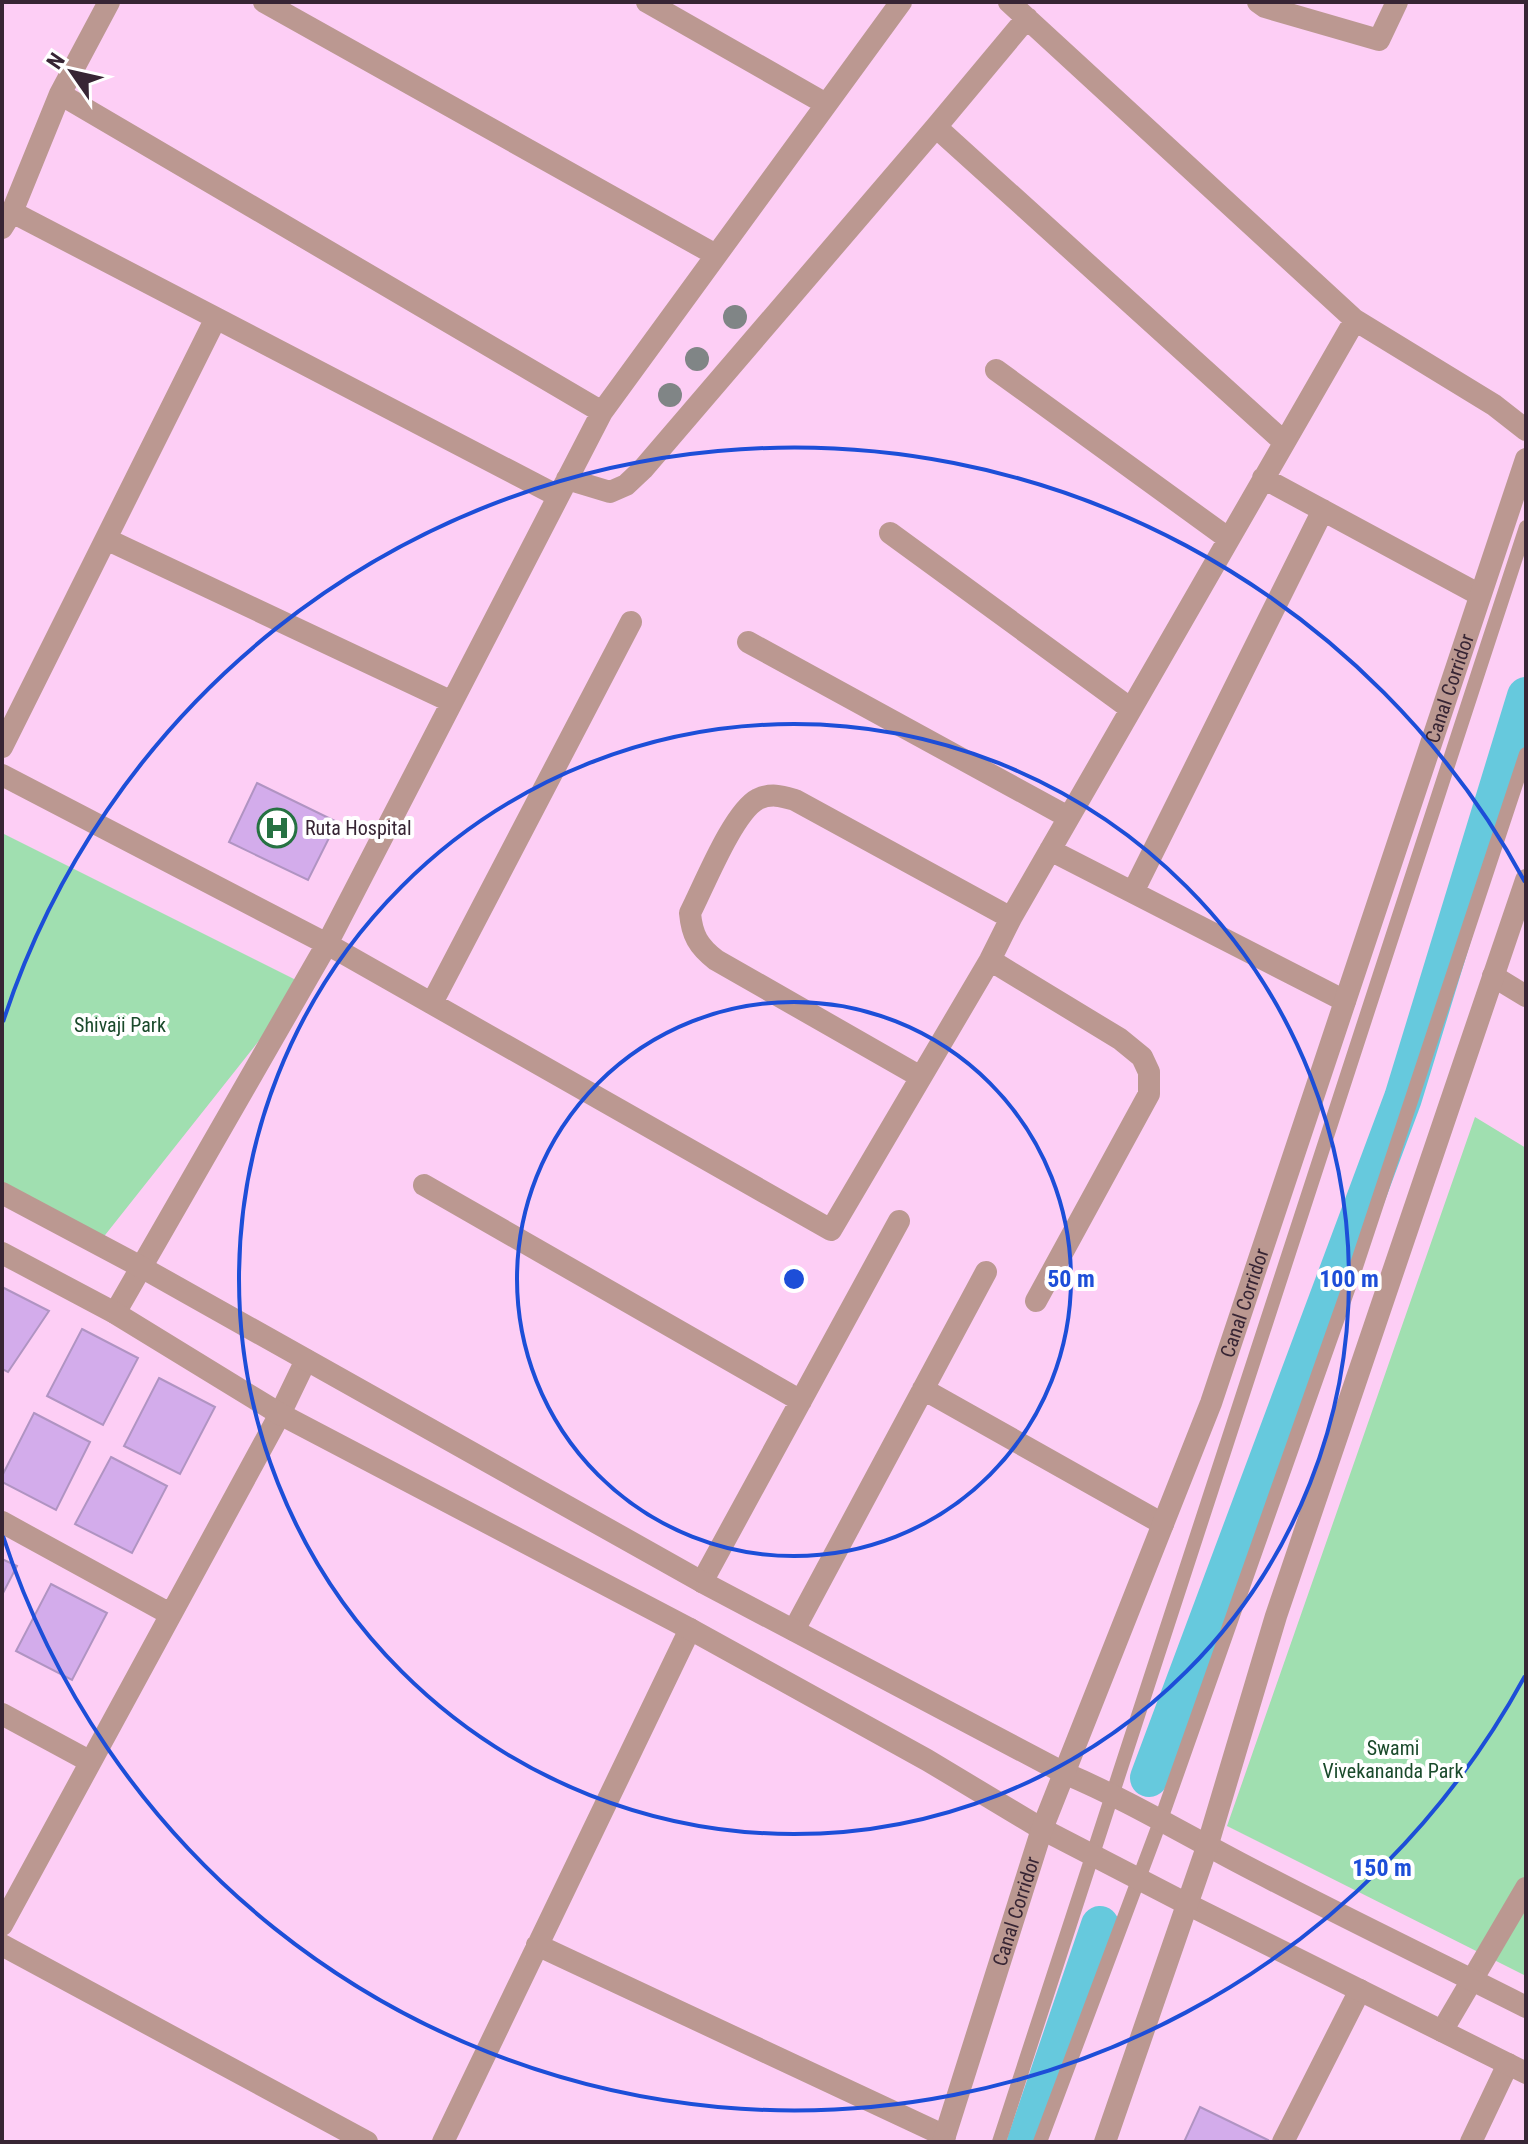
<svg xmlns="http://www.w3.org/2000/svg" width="1528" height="2144" font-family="'Roboto Condensed',sans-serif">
  <rect width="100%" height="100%" fill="#fdcef5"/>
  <path fill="#a0dfb0" d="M2,833L304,984L98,1244L2,1193Z
    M1475,1117L1526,1148V1976L1227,1826Z"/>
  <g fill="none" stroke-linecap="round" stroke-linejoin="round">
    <path stroke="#66c9dd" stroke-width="38" d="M1149,1778L1403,1098L1526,696
      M1026,2142L1100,1925"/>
  </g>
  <path fill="#d3aceb" stroke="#b094c2" stroke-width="2" d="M257,783L337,822L308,880L229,842Z
    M2,1287L49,1311L8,1372L2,1369Z
    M82,1329L138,1358L103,1425L47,1396Z
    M159,1378L215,1407L180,1474L124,1446Z
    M34,1413L90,1442L56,1510L2,1482V1476Z
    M111,1457L167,1486L132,1553L75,1524Z
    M2,1559L17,1566L2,1595Z
    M51,1584L107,1613L72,1680L16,1651Z
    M1200,2107L1268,2140L1267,2142H1184Z"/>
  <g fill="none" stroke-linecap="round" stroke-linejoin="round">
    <path stroke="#bb9891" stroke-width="14" d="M999,2142C1178,1605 1349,1065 1526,527
      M1040,2142L1160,1822L1356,1267L1526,754"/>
    <path stroke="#bb9891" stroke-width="22" d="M264,2L716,255
      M647,2L826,104
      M1009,2L1355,320L1494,405L1526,430
      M1258,2L1265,7L1379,40L1397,2
      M60,94L602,412
      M936,127L1284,442
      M12,212L558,496
      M2,228L12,212L60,94L109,2
      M996,370L1229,539
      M1263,478L1480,595
      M567,479L610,492L626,485L643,469L936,127L1027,18
      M890,533L1131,709
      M106,539L452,702
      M748,642L1068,817
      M2,747L216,318
      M2,775L327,944L831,1230L990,960L1011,918L1355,320
      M1050,850L1345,1001
      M1133,892L1323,510
      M990,960L1120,1039L1142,1057L1149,1072V1094L1036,1301
      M1493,976L1526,996
      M432,1003L631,622
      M919,1076L716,960C698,946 692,935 690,913C704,886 733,812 758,799C772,793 781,796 795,800L1011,918
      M424,1185L801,1401
      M115,1313L327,944L602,412L901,2
      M923,1389L1163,1524
      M2,1522L170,1614
      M702,1582L899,1221
      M794,1630L986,1272
      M2,1714L89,1761
      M2,1925L280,1414L306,1360
      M2,1945L367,2142
      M537,1945L945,2136
      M1442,2031L1526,1888
      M443,2142L690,1629
      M1283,2142L1360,1990
      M1471,2142L1508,2064"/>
    <g stroke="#bb9891" stroke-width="22">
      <path d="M2,1193L141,1267L702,1582L1064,1773C1131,1801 1194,1840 1259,1873C1347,1919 1437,1962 1526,2007"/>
      <path d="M2,1253L115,1313L280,1414L690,1629L927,1760L1042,1829L1187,1904L1526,2073"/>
      <path id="s1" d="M943,2142L1042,1829L1211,1403L1526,459"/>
      <path d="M1105,2142L1207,1847L1276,1616L1526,880"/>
    </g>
  </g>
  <g fill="#808586">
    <circle cx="735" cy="317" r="12"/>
    <circle cx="697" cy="359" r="12"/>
    <circle cx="670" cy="395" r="12"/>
  </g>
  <g fill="none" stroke="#1d4ed8" stroke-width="4">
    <circle cx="794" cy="1279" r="277"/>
    <circle cx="794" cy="1279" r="555"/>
    <path d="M1525 1676A832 832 0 0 1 3 1536M3 1022A832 832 0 0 1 1525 882"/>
  </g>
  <defs>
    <symbol id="hospital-ring" viewBox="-11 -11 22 22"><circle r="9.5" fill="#fff" stroke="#267242" stroke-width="1.5"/><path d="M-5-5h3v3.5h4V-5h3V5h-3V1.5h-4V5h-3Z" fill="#267242"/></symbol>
  </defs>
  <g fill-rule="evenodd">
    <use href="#hospital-ring" x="255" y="806" width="44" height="44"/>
  </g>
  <g text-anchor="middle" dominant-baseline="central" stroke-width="8" stroke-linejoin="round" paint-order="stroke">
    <g font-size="20" fill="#372534" stroke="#fff">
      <text stroke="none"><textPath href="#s1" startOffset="1540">Canal Corridor</textPath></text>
      <text stroke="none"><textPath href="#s1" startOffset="892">Canal Corridor</textPath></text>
      <text stroke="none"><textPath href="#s1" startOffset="242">Canal Corridor</textPath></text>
    </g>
    <g font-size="20" fill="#372534" stroke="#fff" text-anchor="start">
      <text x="305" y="828">Ruta Hospital</text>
    </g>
    <g font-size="20" fill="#1a4a2b" stroke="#fff">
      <text x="120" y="1025">Shivaji Park</text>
      <text x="1393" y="1748">Swami<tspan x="1393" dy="23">Vivekananda Park</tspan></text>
    </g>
  </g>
  <circle cx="794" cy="1279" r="12" fill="#1d4ed8" stroke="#fff" stroke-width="4"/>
  <g font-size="24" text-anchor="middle" font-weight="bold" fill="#1d4ed8" stroke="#fff" stroke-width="8" stroke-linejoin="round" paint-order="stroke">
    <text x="1071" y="1287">50 m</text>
    <text x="1349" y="1287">100 m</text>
    <text x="1382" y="1876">150 m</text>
  </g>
  <rect width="1528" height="2144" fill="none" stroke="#372534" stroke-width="8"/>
  <g transform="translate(72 72) rotate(304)" stroke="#ffffff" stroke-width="6" paint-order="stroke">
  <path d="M0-6L14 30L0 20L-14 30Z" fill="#372534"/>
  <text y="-12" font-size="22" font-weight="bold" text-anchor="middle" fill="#372534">N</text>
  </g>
</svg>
